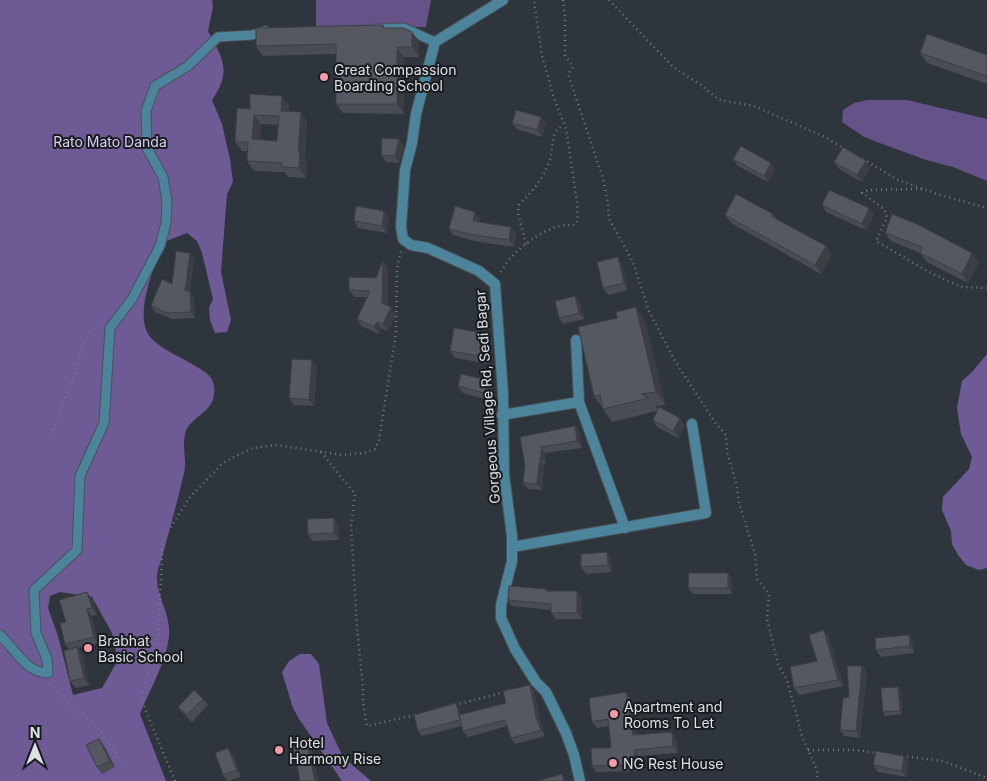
<svg xmlns="http://www.w3.org/2000/svg" width="987" height="781" font-family="Inter,sans-serif">
  <rect width="100%" height="100%" fill="#2e353c"/>
  <path fill="#645288" d="M316,0H431L426,27H316Z
    M867,100H907L987,119V181L953,167L926,160L877,142L864,137L842,122L843,110L854,103Z"/>
  <path fill="#6e5a94" fill-rule="evenodd" d="M0,0H212L213,7L208,31C223,59 232,71 212,100L222,124L230,159L233,182L227,194L221,272L231,320L227,332L215,333L210,320L209,308L213,299L202,253L197,241L187,233L164,242C155,265 131,318 152,339C164,351 183,358 197,367C205,372 213,376 214,386C218,414 188,415 185,435C182,448 187,461 184,473C178,500 170,527 163,554C161,562 156,572 157,580C158,596 168,612 169,628C171,654 150,689 140,714L166,781H0ZM60,592L92,597L112,633L118,660L102,688L73,695L58,636L48,608L50,596Z
    M987,354V568L979,570L966,565L958,555L952,544L951,531L942,510L943,497L969,469L972,457L961,434L957,408L962,381L972,372Z
    M300,654H311L319,664L327,723L343,757L371,781H342L299,719L293,708L282,672L289,661Z"/>
  <g fill="none" stroke-linecap="round" stroke-linejoin="round">
    <defs>
      <path id="service" d="M374,29L404,28L435,42
        M0,635C15,649 25,672 48,673L47,659L36,633L34,590L77,550L80,476L104,423L110,328L132,299L160,246L166,223L167,202L163,177L147,148L146,111L155,86L188,66L218,37L252,35L266,31"/>
      <path id="minor" d="M503,0L435,42L416,114L412,143L405,170L401,227L403,239L411,245L428,248L479,271L495,284L503,393L504,474L512,536V561L501,605V618L515,649L536,682L546,692L566,733L574,755L580,781
        M576,340L579,402L625,528
        M502,415L579,402
        M512,547L706,513L692,424"/>
    </defs>
    <use href="#service" stroke="#4a5157" stroke-width="11"/>
    <use href="#minor" stroke="#4a5157" stroke-width="12"/>
    <path stroke="#747a80" stroke-width="2.5" stroke-dasharray="1 4" stroke-linecap="butt" d="M563,0L565,18V55L573,67L568,74L603,178L608,203L609,219L633,262L649,311L675,361L714,421L726,435L727,452L737,487L739,503L755,554L757,579L769,594L767,619L778,664L787,680L802,736L817,770V781
      M609,0L673,67L701,85L719,100L754,106L825,137L843,148
      M863,159L898,180L937,194L987,208
      M922,189L868,190L862,193L884,209L887,218L876,241L927,271L961,287L987,288
      M526,244L518,213L519,205C532,192 544,178 550,160C554,147 549,132 564,125
      M501,272C509,255 533,236 551,229C559,225 567,225 575,225L578,220L577,202L566,129L554,98L542,56L534,0
      M51,435L74,376L82,345L91,329L98,328
      M321,452L355,494L351,525L357,628L363,688V703L367,726L415,715
      M51,684L67,703L97,726L121,762
      M455,705L505,692
      M808,750H855L877,753
      M902,756L943,761L987,778
      M175,781L141,699L158,635L163,539L190,497L223,463L252,448L276,445L343,455L364,453L375,449L379,440L396,333L397,268L401,251"/>
    <use href="#service" stroke="#4c849b" stroke-width="9"/>
    <use href="#minor" stroke="#4c849b" stroke-width="10"/>
  </g>
  <path fill="#494c53" fill-rule="evenodd" d="M383,25L385,28L419,41V57H404V114L343,113L336,104V54L263,56L256,46Z
    M920,53L987,55V84L927,63Z
    M289,105V111L307,121L305,160L307,162L306,178L288,177L285,172L254,171L247,161V151H242L235,142L250,109ZM261,124L279,125L277,141L260,140Z
    M541,117L546,124L542,137L517,129L512,123Z
    M404,146L399,163L386,162L381,155Z
    M733,159L775,170L768,182L738,166Z
    M866,161L870,167L862,182L838,168L834,162Z
    M822,205L874,215L866,230L826,212Z
    M384,211L389,218L387,233L358,228L354,221Z
    M773,214L777,220L832,254L821,274L731,223L725,215Z
    M480,219L479,222L511,227L516,234L514,247L474,241L453,235L449,229Z
    M885,233L972,253L979,262L968,283L927,262L920,253L891,241Z
    M194,259L190,291L194,297L195,318L172,319L155,312L151,306Z
    M622,264L628,290L608,295L603,288Z
    M388,268L387,305L396,314L388,331L381,328L379,334L361,326L357,319L367,297H354L349,290L376,278Z
    M580,302L584,319L563,324L559,318Z
    M645,320L665,405L655,406L658,410L685,425L678,438L657,427L653,420L657,411L612,422L594,396Z
    M492,340L489,364L455,358L450,351Z
    M312,360L317,367L314,406L294,405L289,398Z
    M487,380L492,387L488,400L463,393L458,386Z
    M575,426L579,432L582,448L545,453L546,464L544,465L542,490L528,489L523,483L525,465L520,437Z
    M334,518L338,525L339,540L312,541L308,534Z
    M607,552L611,559L612,572L586,574L581,567Z
    M728,573L732,580V594H693L688,588Z
    M546,589L548,591L582,598V619H556L551,613V610L512,606L508,600Z
    M92,599L97,615L92,616L98,643L78,648L82,654L89,685L75,688L70,681L69,649L65,644L66,622Z
    M824,630L829,637L843,686L799,695L794,688L817,661Z
    M909,635L913,642L914,653L881,657L876,650Z
    M862,666L867,673L860,738L844,736L840,730L849,697Z
    M530,685L534,691L541,724L545,736L515,744L511,738L507,726L468,737L463,731L462,726L422,736L418,731L456,703L459,709L461,715L506,703Z
    M898,687L901,690L902,714L885,716L883,712Z
    M203,699L208,705L192,722L183,713L178,707Z
    M631,699L636,735L676,738L678,753L638,756L640,771L596,772L592,766L611,748L609,726L597,728L592,722Z
    M99,739L104,746L115,767L102,774L97,767Z
    M233,754L241,777L228,781L223,775Z
    M909,763L906,777L878,772L873,765Z"/>
  <path fill="#3c3e44" d="M412,32L419,41V57L412,47Z
    M397,47L404,57V114L397,104Z
    M282,96L289,105L288,120L281,111Z
    M301,112L307,121L305,160L307,162L306,178L299,168L298,152Z
    M254,115L261,124L259,149L252,139Z
    M541,117L546,124L542,137L537,130Z
    M399,139L404,146L399,163L395,156Z
    M866,161L870,167L862,182L857,175Z
    M771,163L775,170L768,182L764,176Z
    M869,208L874,215L866,230L862,224Z
    M384,211L389,218L387,233L382,226Z
    M475,212L480,219L477,228L473,221Z
    M511,227L516,234L514,247L509,240Z
    M826,246L832,254L821,274L815,265Z
    M190,253L194,259L189,297L185,291Z
    M972,253L979,262L968,283L962,274Z
    M618,257L622,264L628,290L624,283Z
    M383,261L388,268L386,310L382,303Z
    M190,291L194,297L195,318L191,312Z
    M575,296L580,302L584,319L579,313Z
    M391,307L396,314L388,331L383,324Z
    M636,307L645,320L665,405L656,392Z
    M377,322L381,328L379,334L374,327Z
    M488,334L492,340L489,364L485,357Z
    M312,360L317,367L314,406L309,400Z
    M487,380L492,387L488,400L484,393Z
    M680,418L685,425L678,438L673,431Z
    M575,426L579,432L582,448L577,441Z
    M541,447L545,453L546,464L541,458Z
    M540,458L544,465L542,490L537,484Z
    M334,518L338,525L339,540L334,533Z
    M607,552L611,559L612,572L608,565Z
    M728,573L732,580V594L728,588Z
    M577,591L582,598V619L577,613Z
    M87,592L92,599L97,615L92,608Z
    M87,609L92,616L98,643L94,637Z
    M824,630L829,637L843,686L838,680Z
    M909,635L913,642L914,653L910,646Z
    M77,647L82,654L89,685L84,678Z
    M862,666L867,673L860,738L856,731Z
    M530,685L534,691L541,724L545,736L541,730L536,717Z
    M898,687L901,690L902,714L900,711Z
    M626,692L631,699L638,742L633,735Z
    M456,703L459,709L464,725L460,720Z
    M672,732L676,738L678,753L673,746Z
    M99,739L104,746L115,767L110,761Z
    M307,744L312,750L319,781H315Z
    M228,748L233,754L241,777L237,770Z
    M634,750L638,756L640,771L635,765Z
    M904,756L909,763L906,777L902,771Z"/>
  <path fill="#555861" stroke="#3c3e44" fill-rule="evenodd" d="M383,25V28H403L412,32V47H397V104H336V44L256,46V28Z
    M927,34L987,55V76L920,53Z
    M250,94L282,96L281,111L301,112L298,152H300L299,168L281,167L282,163L247,161L248,142H235L237,108L250,109ZM254,115L279,116L277,141L252,139Z
    M516,110L541,117L537,130L512,123Z
    M382,138L399,139L395,156L381,155Z
    M741,146L771,163L764,176L733,159Z
    M843,147L866,161L857,175L834,162Z
    M829,190L869,208L862,224L822,205Z
    M736,194L773,214L771,216L826,246L815,265L725,215Z
    M356,206L384,211L382,226L354,221Z
    M455,206L475,212L473,221L511,227L509,240L469,234L449,229Z
    M892,214L917,224L972,253L962,274L920,253L923,247L885,233Z
    M176,251L190,253L185,291H190L191,312L168,313L151,306L162,279L172,284Z
    M618,257L624,283L603,288L597,262Z
    M383,261L382,303L391,307L383,324L377,322L374,327L357,319L370,291L349,290V277L376,278Z
    M575,296L579,313L559,318L555,301Z
    M636,307L656,392L641,394L649,398L603,409L600,395L594,396L578,327L617,318L616,312Z
    M454,328L488,334L485,357L450,351Z
    M292,359L312,360L309,400L289,398Z
    M461,374L487,380L484,393L458,386Z
    M659,407L680,418L673,431L653,420Z
    M575,426L577,441L541,447V458H540L537,484L523,483L525,465L520,437Z
    M334,518V533L308,534L307,519Z
    M607,552L608,565L581,567V554Z
    M689,573H728V588H688Z
    M509,586L546,589V591H577V613H551V604L508,600Z
    M87,592L92,608L87,609L94,637L65,644L60,623L66,622L59,600Z
    M824,630L838,680L794,688L790,667L817,661L809,635Z
    M909,635L910,646L876,650L875,638Z
    M77,647L84,678L70,681L64,651Z
    M847,666H862L856,731L840,730L843,698L849,697Z
    M530,685L536,717L541,730L511,738L505,720L463,731L459,715L506,703L503,691Z
    M898,687L900,711L883,712L881,688Z
    M194,690L203,699L187,715L178,707Z
    M626,692L633,735L672,732L673,746L634,750L635,765L592,766L591,748H611L608,719L592,722L589,698Z
    M456,703L460,720L418,731L414,715Z
    M99,739L110,761L97,767L86,745Z
    M307,744L315,781H300L293,747Z
    M228,748L237,770L223,775L215,753Z
    M876,751L904,756L902,771L873,765Z
    M562,774L564,781H537Z"/>
  <g fill="#f49aa6" stroke="#191c1f" stroke-width="2">
    <circle cx="324" cy="77" r="5"/>
    <circle cx="88" cy="648" r="5"/>
    <circle cx="614" cy="714" r="5"/>
    <circle cx="279" cy="750" r="5"/>
    <circle cx="613" cy="763" r="5"/>
  </g>
  <g text-anchor="middle" dominant-baseline="central" stroke-width="4" stroke-linejoin="round" paint-order="stroke">
    <g font-size="14" fill="#dde1e6" stroke="#191c1f" text-anchor="start">
      <text x="334" y="69">Great Compassion<tspan x="334" dy="16">Boarding School</tspan></text>
      <text x="98" y="640">Brabhat<tspan x="98" dy="16">Basic School</tspan></text>
      <text x="624" y="706">Apartment and<tspan x="624" dy="16">Rooms To Let</tspan></text>
      <text x="289" y="742">Hotel<tspan x="289" dy="16">Harmony Rise</tspan></text>
      <text x="623" y="763">NG Rest House</text>
    </g>
    <g font-size="14" fill="#dad0f3" stroke="#191c1f">
      <text x="110" y="141">Rato Mato Danda</text>
    </g>
    <g font-size="14" fill="#dde1e6" stroke="#191c1f">
      <text transform="translate(487 397) rotate(-94)">Gorgeous Village Rd, Sedi Bagar</text>
    </g>
  </g>
  <g transform="translate(35 746)" stroke="#191c1f" stroke-width="4" paint-order="stroke">
  <path d="M0-4L9 19L0 12L-9 19Z" fill="#dde1e6"/>
  <text y="-8" font-size="14" font-weight="bold" text-anchor="middle" fill="#dde1e6">N</text>
  </g>
</svg>
